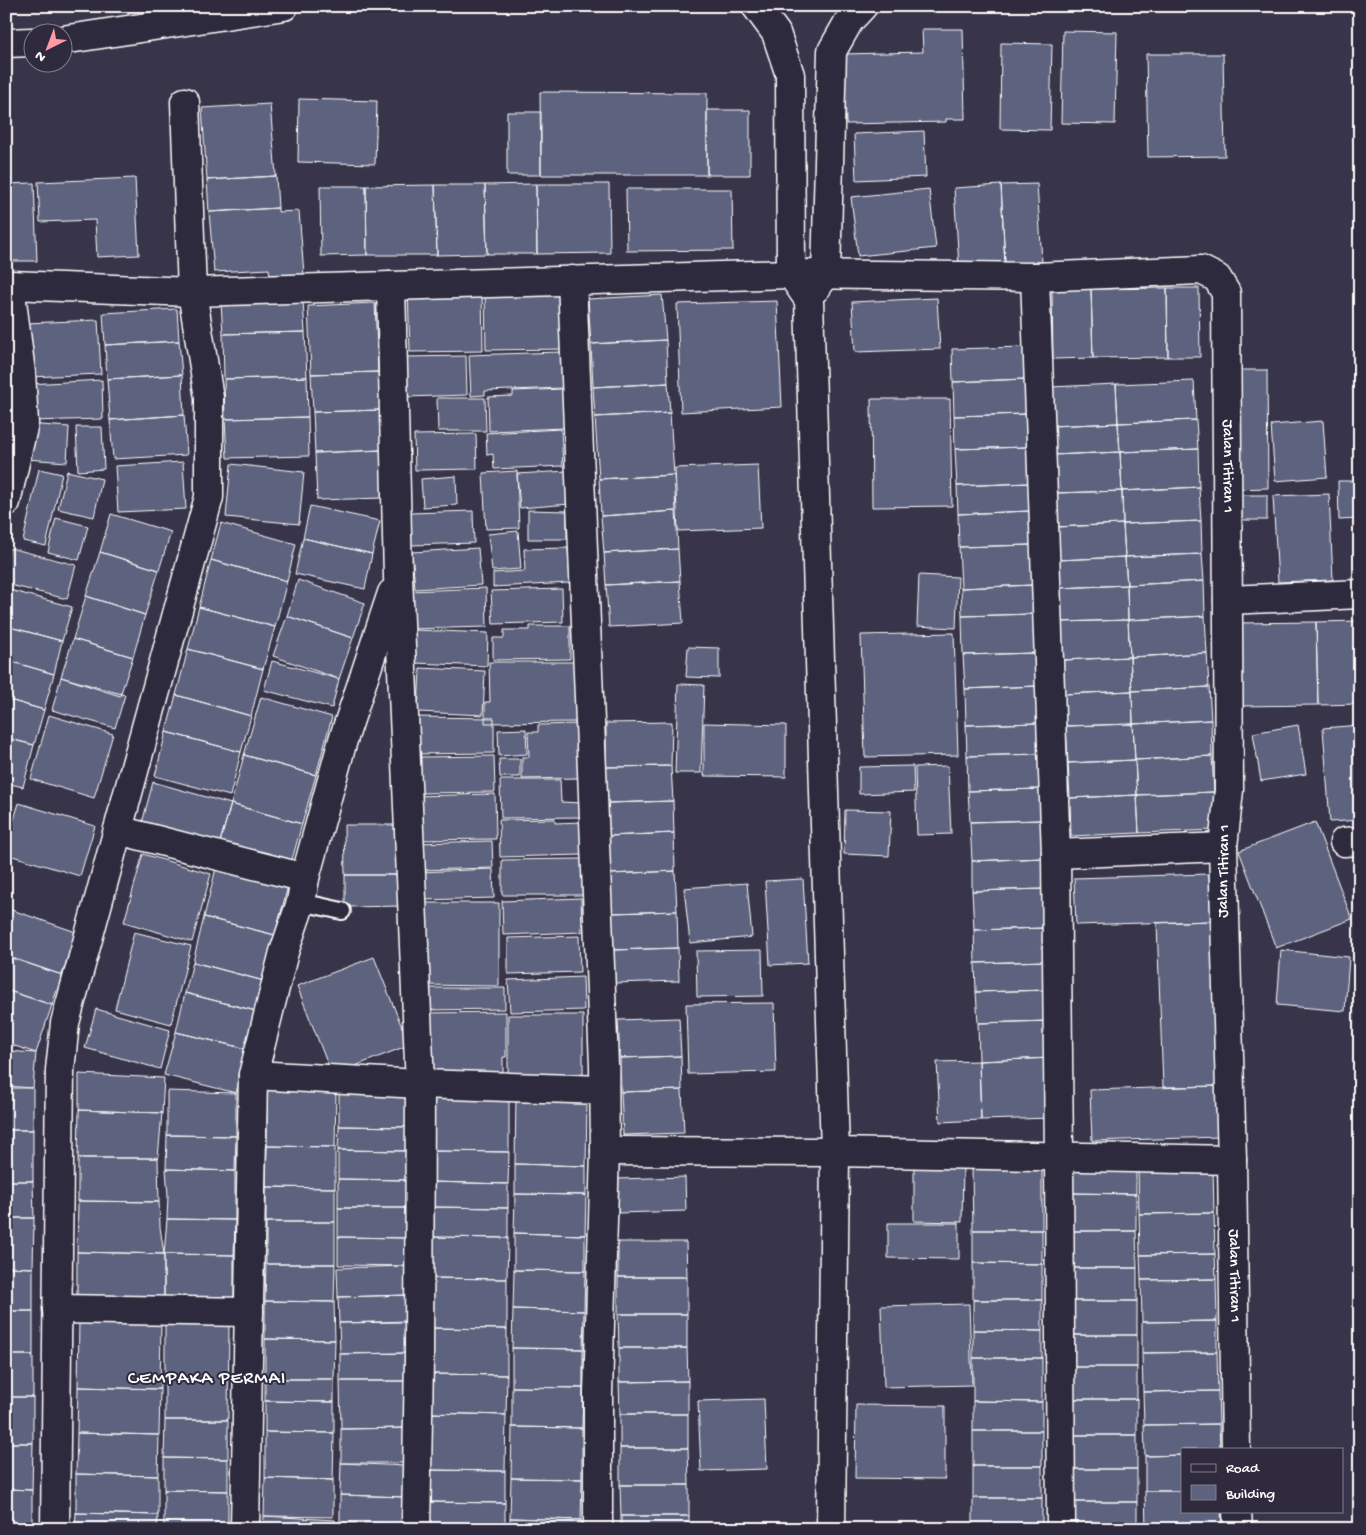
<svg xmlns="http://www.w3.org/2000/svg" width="1366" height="1535" font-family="'Gochi Hand',sans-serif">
  <rect width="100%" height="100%" fill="#38354a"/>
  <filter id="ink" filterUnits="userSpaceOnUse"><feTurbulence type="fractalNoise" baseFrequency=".02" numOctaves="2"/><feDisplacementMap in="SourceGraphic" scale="10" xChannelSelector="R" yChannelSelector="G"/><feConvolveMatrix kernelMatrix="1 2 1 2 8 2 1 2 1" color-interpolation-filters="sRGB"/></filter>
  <g filter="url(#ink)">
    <path fill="#5d627e" stroke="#fff" d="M922,29H963L965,119H946V122L846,124L844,54L923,52Z
      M1063,31L1117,32L1115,124L1061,123Z
      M1001,43L1052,44L1050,130L1000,129Z
      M1146,54H1223L1225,156L1148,157Z
      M540,92L707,93V175H541Z
      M299,99L377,101L375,164L298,162Z
      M270,104L276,176L207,180L202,108Z
      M707,110H750V175H707Z
      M507,112H541V175H507Z
      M924,131L926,177L856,180L854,134Z
      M276,176L278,208L209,212L207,180Z
      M135,178L139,255L97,257L95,220L40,222L38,182Z
      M34,183L37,261H6V184Z
      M536,184L537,254H487L485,185Z
      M536,184H609L610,253L537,254Z
      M1037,184L1042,262L1005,264L1001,185Z
      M435,185L437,255H367L366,186Z
      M435,185H485L487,254L437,255Z
      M1001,185L1005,264L959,266L954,188Z
      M320,186H366L367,255L321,256Z
      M626,189H732L733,250L627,251Z
      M929,189L936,248L858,256L851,197Z
      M278,208V212L299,211L304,275L270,277L269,269L214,272L209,212Z
      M566,287L568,349L486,350L485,290Z
      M482,288L483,351L410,352L408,289Z
      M1167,288L1168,357L1093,358L1091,289Z
      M1167,288H1199L1200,357H1168Z
      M1052,289H1091L1093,358L1053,359Z
      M662,295L666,340L591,344L588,299Z
      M937,298L940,349L855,352L852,302Z
      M303,301L305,332L223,334L221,303Z
      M777,301L782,407L681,412L677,304Z
      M375,303L378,372L311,374L308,306Z
      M177,309L179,341L105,345L103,313Z
      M98,320L101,374L29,377L26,323Z
      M305,332L307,377L224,379L223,334Z
      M666,340L668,383L593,387L591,344Z
      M179,341L182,375L107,379L105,345Z
      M1024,347L1025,379L953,382L952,349Z
      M561,352L563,388L485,391V395L471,396L469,355Z
      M466,356L467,395L406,397L405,357Z
      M1234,370H1267L1268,488L1235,489Z
      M378,372L380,410L313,412L311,374Z
      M182,375L184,415L110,420L107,379Z
      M307,377L308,417L225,419L224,379Z
      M1025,379L1027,414L954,416L953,382Z
      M102,380L103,419L31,421L29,384Z
      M1194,381L1196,420L1118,423L1116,384Z
      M668,383L670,413L595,417L593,387Z
      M1116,384L1118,423L1051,426L1050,387Z
      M563,389L565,428L489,431L488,397L513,396V391Z
      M437,398H485L486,431H438Z
      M871,399H950L952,506L872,507Z
      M380,410L381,450L315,453L313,412Z
      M670,413L674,475L599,479L595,417Z
      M1027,414L1028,447L955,449L954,416Z
      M184,415L187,455L113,459L110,420Z
      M308,417L309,456L227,458L225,419Z
      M1196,420L1198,449L1120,452L1118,423Z
      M1323,421L1327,477L1275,481L1271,425Z
      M1118,423L1120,452L1053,455L1051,426Z
      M27,424L69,427L67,462L26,459Z
      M76,427H102L104,469L78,471Z
      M561,429L563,466L494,469L493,454L487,455L486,433Z
      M476,434L477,469L415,470L414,435Z
      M1028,447L1029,483L957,486L955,449Z
      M1198,449L1199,487L1122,491L1120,452Z
      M381,450L383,498L317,500L315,453Z
      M1120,452L1122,491L1055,493L1053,455Z
      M183,462L186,509L118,512L115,466Z
      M231,464L304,472L299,524L226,517Z
      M758,465L761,528L678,531L675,468Z
      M39,469L62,474L46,546L23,541Z
      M67,471L102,479L94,517L58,509Z
      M517,471L519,528L486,529L483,473Z
      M568,471L570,504L520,508L517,474Z
      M674,475L676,511L601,516L599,479Z
      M456,476L457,505L423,507L421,479Z
      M1338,481H1360V519L1339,520Z
      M1029,483L1030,511L958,514L957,486Z
      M1199,487L1201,521L1123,524L1122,491Z
      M1122,491L1123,524L1056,527L1055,493Z
      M1329,494L1333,580L1278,582L1273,496Z
      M1233,495H1267V520H1233Z
      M310,506L380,521L372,554L303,538Z
      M528,510L567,511V539H528Z
      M473,511L474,543L411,545L410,513Z
      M676,511L678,549L604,553L601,516Z
      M1030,511L1031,545L959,547L958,514Z
      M111,514L171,532L159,570L100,552Z
      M56,518L88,526L79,560L48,552Z
      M1201,521L1202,554L1125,557L1123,524Z
      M221,523L296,544L287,581L211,560Z
      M1123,524L1125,557L1058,560L1056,527Z
      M518,531L521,569L492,571L488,534Z
      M303,538L372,554L365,589L295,574Z
      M1031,545L1033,585L961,588L959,547Z
      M10,548L76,565L67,599L6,584V562Z
      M478,548L481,585L415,589L412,552Z
      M568,548L570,583L493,587V573L525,571L524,549Z
      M678,549L680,581L606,585L604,553Z
      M100,552L159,570L145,615L86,596Z
      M1202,554L1204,581L1127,585L1125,557Z
      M1125,557L1127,585L1059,588L1058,560Z
      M211,560L287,581L275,627L199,607Z
      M919,575L958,577L956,628L917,626Z
      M298,580L365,603L353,638L287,616Z
      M680,581L683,623L609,627L606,585Z
      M1204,581L1205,616L1128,620L1127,585Z
      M1033,585L1034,614L962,616L961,588Z
      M1127,585L1128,620L1061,622L1059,588Z
      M486,588L487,627L411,629L410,591Z
      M6,589L72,607L62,641L6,626Z
      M562,589L563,622L493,624L491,591Z
      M86,596L145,615L133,657L73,639Z
      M199,607L275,627L263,669L188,649Z
      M1034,614L1036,653L963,655L962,616Z
      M287,616L353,638L339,679L273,656Z
      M1205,616L1207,653L1130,657L1128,620Z
      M1128,620L1130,657L1063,660L1061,622Z
      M1360,621V704L1318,705L1316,622Z
      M1316,622L1318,705L1241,706L1239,623Z
      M6,626L62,641L54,674L6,660Z
      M530,626H570V659L493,660V638H504V630H530Z
      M415,630L488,633L487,666L414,663Z
      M954,633L958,755L865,757L861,635Z
      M73,639L133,657L120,696L61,677Z
      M688,647L719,648V678L686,677Z
      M188,649L263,669L251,716L176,695Z
      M1036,653L1037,686L965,689L963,655Z
      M1207,653L1209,687L1132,691L1130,657Z
      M1130,657L1132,691L1064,694L1063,660Z
      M6,660L54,674L44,710L6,699Z
      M272,661L339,679L332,708L264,690Z
      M489,662H574L576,722L485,723V702H490Z
      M420,668L485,671L483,715L418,712Z
      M61,677L125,695L115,728L52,710Z
      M678,684L704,685L701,773H675Z
      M1037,686L1039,723L966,725L965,689Z
      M1209,687L1211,720L1133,724L1132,691Z
      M1132,691L1133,724L1066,726L1064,694Z
      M176,695L251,716L241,752L166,732Z
      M261,697L332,717L316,775L244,755Z
      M6,699L44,710L34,745L6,738Z
      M49,715L113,734L94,798L31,779Z
      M415,717L494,718V753L415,754Z
      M1211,720L1212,756L1135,760L1133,724Z
      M672,722L671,766L606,767V723Z
      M704,723L786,725V777L704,776Z
      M1039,723L1040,754L967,756L966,725Z
      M578,724L579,778L522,779V757H529L528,732H538V725Z
      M1133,724L1135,760L1068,763L1066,726Z
      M1298,725L1306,774L1261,781L1253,733Z
      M1360,725V820L1330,822L1323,728Z
      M526,729L527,754L499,756L498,730Z
      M166,732L241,752L230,796L155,776Z
      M6,738L34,745L23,787L6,783Z
      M1040,754L1041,789L968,791L967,756Z
      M244,755L316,775L302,824L231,804Z
      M494,756L495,792L420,793L419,757Z
      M1212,756L1214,792L1137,795L1135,760Z
      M499,759H520V777H500Z
      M1135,760L1137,795L1070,798L1068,763Z
      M671,766L673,801L608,803L606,767Z
      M913,766L914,792L859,794V767Z
      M948,766L951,834L917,835L915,767Z
      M500,780H560L561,802L582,803V817L501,818Z
      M153,782L231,804L218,849L141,827Z
      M1041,789L1042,820L970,822L968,791Z
      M1214,792L1216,830L1139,833L1137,795Z
      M495,794L496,839L416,840L415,796Z
      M1137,795L1139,833L1071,836L1070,798Z
      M673,801L674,833L609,836L608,803Z
      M19,803L95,826L80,876L6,854V845Z
      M231,804L302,824L289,870L218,849Z
      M845,810L891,811L889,856L844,854Z
      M555,819V823L582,822V855L500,857L499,820Z
      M1042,820L1044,858L972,861L970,822Z
      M1315,822L1352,919L1276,948L1239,851Z
      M344,825H402L403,875H345Z
      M674,833L675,871L610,874L609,836Z
      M492,841L493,868L417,870L416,843Z
      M143,854L211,874L192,942L124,922Z
      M1044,858L1045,889L972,891V861Z
      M583,859L584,895H502V860Z
      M216,868L288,886L275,935L204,917Z
      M493,869L494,898L422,900L420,872Z
      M675,871L677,911L612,913L610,874Z
      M1209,874L1211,921L1076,925L1074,878Z
      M345,875H403V906L345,907Z
      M803,879L808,963L770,965L765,881Z
      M747,883L752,937L690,943L684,888Z
      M1045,889L1046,928L974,930L972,891Z
      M581,898L582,932L503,935L502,901Z
      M419,903H499V986L419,985Z
      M6,908L76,932L62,975L6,956Z
      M677,911L678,948L613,950L612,913Z
      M204,917L275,935L264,981L193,962Z
      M1211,921L1217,1086L1163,1087L1157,923Z
      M1046,928L1047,961L975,963L974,930Z
      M134,932L191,946L171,1024L115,1009Z
      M579,936L580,972L508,974V938Z
      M678,948L679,981L614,983L613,950Z
      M762,950L763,996L697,997L696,951Z
      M1281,950L1349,957L1345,1011L1277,1005Z
      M6,956L62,975L52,1005L6,990Z
      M374,957L409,1045L332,1075L297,986Z
      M1047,961L1049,990L976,992L975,963Z
      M193,962L264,981L256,1011L185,993Z
      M583,977L584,1010L510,1012L508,980Z
      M427,988H505V1009L427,1010Z
      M6,990L52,1005L36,1053L6,1043Z
      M1049,990L1050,1021L978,1023L976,992Z
      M185,993L256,1011L247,1049L176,1032Z
      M774,1003L776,1072L688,1074L686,1004Z
      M96,1009L170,1030L160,1069L85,1048Z
      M506,1012V1057H503V1074H427L426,1013Z
      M508,1015H583V1076L508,1075Z
      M679,1018L681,1056L620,1058L618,1020Z
      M1050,1021L1051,1058L979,1061L978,1023Z
      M176,1032L247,1049L236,1093L164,1075Z
      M6,1051L36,1053L33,1088L6,1086Z
      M681,1056L682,1090L621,1092L620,1058Z
      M1051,1058L1054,1118L981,1120L979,1061Z
      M979,1061L981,1120L940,1122L937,1062Z
      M79,1074L164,1078L162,1113L79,1110Z
      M1217,1086L1219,1137L1092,1141L1090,1090Z
      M6,1088H33V1130H6Z
      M339,1089L408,1090V1127L339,1126Z
      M267,1090L336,1091L335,1147L267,1146Z
      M682,1090L684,1133L623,1135L621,1092Z
      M167,1091L236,1093V1136L167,1135Z
      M431,1095L509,1096V1152L431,1151Z
      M516,1097L587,1099L586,1166L515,1164Z
      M79,1110L162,1113L158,1158H78Z
      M339,1126L408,1127V1151L338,1150Z
      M6,1130H33V1181H6Z
      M167,1135L236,1136L235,1171L166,1169Z
      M267,1146L335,1147V1188L266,1187Z
      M338,1150L408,1151V1180L338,1179Z
      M431,1151L509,1152L508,1184L431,1182Z
      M78,1158H158L159,1202L78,1201Z
      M515,1164L586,1166V1195L515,1194Z
      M914,1165L963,1166L962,1222L914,1221Z
      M1070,1167L1136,1168V1194L1070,1193Z
      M1213,1167L1214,1213L1139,1214L1138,1168Z
      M166,1169L235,1171V1220L167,1219L168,1195Z
      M972,1169H1042V1230H973Z
      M685,1177L686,1211L618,1213L617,1179Z
      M338,1179L408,1180L407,1208H338Z
      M6,1181H33L34,1218H6Z
      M431,1182L508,1184V1208L430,1207Z
      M266,1187L335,1188V1222H266Z
      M1070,1193L1136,1194V1231H1070Z
      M515,1194L586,1195L585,1235L514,1233Z
      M78,1201L159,1202L160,1227L164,1254L77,1252Z
      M430,1207L508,1208V1238L431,1237Z
      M338,1208H407V1238L338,1237Z
      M1214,1213L1215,1254L1140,1255L1139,1214Z
      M6,1218H34L33,1268L6,1267Z
      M167,1219L235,1220L234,1255L164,1254Z
      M266,1222H335V1264H266Z
      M888,1223H959V1259L888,1258Z
      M973,1230H1042V1264L973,1263Z
      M1070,1231H1136L1137,1268H1070Z
      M514,1233L585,1235V1271L514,1270Z
      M338,1237L407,1238V1266L338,1265Z
      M431,1237L508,1238L507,1279L430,1278Z
      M618,1242H686L687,1277H618Z
      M77,1252L164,1254V1301L77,1300Z
      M164,1254L234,1255V1303L164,1301Z
      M1215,1254L1216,1279L1141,1280L1140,1255Z
      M973,1263L1042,1264V1300H973Z
      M266,1264H335L334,1302L265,1301Z
      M407,1266L408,1295L338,1297L337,1268Z
      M6,1267L33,1268V1311H6Z
      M1070,1268H1137V1301H1070Z
      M514,1270L585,1271L584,1311L513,1309Z
      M618,1277H687V1314H618Z
      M430,1278L507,1279V1329L429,1328Z
      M1216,1279L1217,1321L1142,1322L1141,1280Z
      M408,1295L409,1321L339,1323L338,1297Z
      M973,1300H1042V1331L973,1330Z
      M265,1301L334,1302L335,1340L265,1339Z
      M1070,1301H1137V1335H1070Z
      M969,1304L972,1385L884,1387L881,1306Z
      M513,1309L584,1311L583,1349L512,1348Z
      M6,1311H33V1355H6Z
      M618,1314H687V1348H619Z
      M79,1320L161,1322L160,1389L78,1387Z
      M1217,1321V1352L1142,1353V1322Z
      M406,1322L407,1353L340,1354L339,1323Z
      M165,1324H229L228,1420H165Z
      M429,1328L507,1329V1375L429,1374Z
      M973,1330L1042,1331V1358H973Z
      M1070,1335H1137V1367H1070Z
      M265,1339L335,1340L334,1379H265Z
      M512,1348L583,1349V1388L512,1387Z
      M619,1348H687L688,1381L619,1382Z
      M1217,1352L1218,1391L1143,1392L1142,1353Z
      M407,1353V1381H340V1354Z
      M6,1355H33V1397H6Z
      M973,1358H1042V1402L973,1401Z
      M1070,1367H1137V1399H1070Z
      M429,1374L507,1375L506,1415L429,1413Z
      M265,1379H334V1402L265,1401Z
      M340,1381H407L408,1428L341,1429Z
      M688,1381V1414H620L619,1382Z
      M78,1387L160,1389L159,1435L77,1433Z
      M512,1387L583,1388L582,1428L512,1427Z
      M1218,1391L1219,1424L1144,1425L1143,1392Z
      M6,1397H33V1443H6Z
      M764,1399L767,1469L701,1471L698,1401Z
      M1070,1399H1137V1435H1071Z
      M265,1401L334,1402V1433L265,1432Z
      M973,1401L1042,1402V1431H973Z
      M856,1405L945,1406V1479L855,1478Z
      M429,1413L506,1415L505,1471L428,1470Z
      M620,1414H688V1448H620Z
      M165,1420H228V1459L164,1458Z
      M1219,1424L1220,1449H1182V1455L1145,1456L1144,1425Z
      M512,1427L582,1428V1479L511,1478Z
      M408,1428L409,1463H341V1429Z
      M973,1431H1042V1466H973Z
      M265,1432L334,1433L333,1480L265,1478Z
      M77,1433L159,1435L158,1476L76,1474Z
      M1071,1435H1137V1469H1070Z
      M6,1443H33L32,1490L6,1489Z
      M620,1448H688L689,1485H620Z
      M1182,1455V1491H1145V1456Z
      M164,1458L228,1459V1491L164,1490Z
      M341,1463L407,1466L406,1497L340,1495Z
      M973,1466H1042V1498H973Z
      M1070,1469H1137V1502H1071Z
      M428,1470L505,1471V1503L428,1502Z
      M76,1474L158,1476V1515L76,1513Z
      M265,1478L333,1480V1517L264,1516Z
      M511,1478L582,1479L581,1520L510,1518Z
      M620,1485H689V1516H621Z
      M6,1489L32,1490V1527H6Z
      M164,1490L228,1491V1529H164Z
      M1145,1491H1182V1511H1221L1222,1527L1146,1528Z
      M340,1495L406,1497L405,1525L340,1523Z
      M973,1498H1042V1529H973Z
      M428,1502L505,1503V1529L427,1528Z
      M1071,1502H1137V1529H1071Z
      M76,1513L158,1515L157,1529H75Z
      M264,1516L335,1520V1529H263Z
      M621,1516H689V1529H621Z
      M510,1518L581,1520V1529H510Z
      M340,1523L405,1525V1529H339Z
      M6,1527H32V1529H6Z
      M1222,1527V1529L1146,1528Z"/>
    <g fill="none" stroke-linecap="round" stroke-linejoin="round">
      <defs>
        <path id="lane" d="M301,902L342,911"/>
        <g id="street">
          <path d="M756,6L776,33L790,75L791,274L809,300L835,1152L831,1529"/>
          <path d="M1035,277L1056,854L1059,1156L1061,1529"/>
          <path d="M572,280L604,1065L605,1151L598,1393V1529"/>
          <path d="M391,286L398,577L420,1084L419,1360L416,1529"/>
          <path d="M816,288L826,274L832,51L849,21L863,6"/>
          <path id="s1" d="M6,502L24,423L21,373L10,285L192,292L791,274L1035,277L1201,270L1217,278L1226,293L1229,790L1223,847L1232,1160L1236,1449"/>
          <path d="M1228,600L1360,594"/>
          <path d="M118,830L305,878"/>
          <path d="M1344,842L1360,841"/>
          <path d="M1056,854L1223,847"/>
          <path d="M253,1075L420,1084L604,1090"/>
          <path d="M605,1151L835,1152L1232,1160"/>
          <path d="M57,1309L249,1312"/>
          <path d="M1237,1511L1238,1529"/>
          <path d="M55,1529L60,1070L65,1023L209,497V398L192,292L185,102"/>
          <path d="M245,1529L253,1075L284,952L301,902L305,878L343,740L392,593"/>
        </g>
        <path id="secondary" d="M62,40L284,6
          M6,43L32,42"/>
      </defs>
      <use href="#lane" stroke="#fff" stroke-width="20"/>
      <use href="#street" stroke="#fff" stroke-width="31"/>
      <use href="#secondary" stroke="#fff" stroke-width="31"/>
      <use href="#lane" stroke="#2f2a3d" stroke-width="16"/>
      <use href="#street" stroke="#2f2a3d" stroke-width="28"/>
      <use href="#secondary" stroke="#2f2a3d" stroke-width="28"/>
    </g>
  </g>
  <g text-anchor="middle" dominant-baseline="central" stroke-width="4" stroke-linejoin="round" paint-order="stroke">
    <g font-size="16" fill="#fff" stroke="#2f2a3d">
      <text stroke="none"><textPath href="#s1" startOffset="1620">Jalan Titiran 1</textPath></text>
      <text transform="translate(1225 871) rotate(-89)">Jalan Titiran 1</text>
      <text stroke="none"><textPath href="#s1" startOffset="2430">Jalan Titiran 1</textPath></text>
    </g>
    <g font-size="19" letter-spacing="1" fill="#fff" stroke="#2f2a3d">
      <text x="207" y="1379">CEMPAKA PERMAI</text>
    </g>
  </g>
  <rect width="1366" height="1535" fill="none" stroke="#2f2a3d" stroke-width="25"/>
  <rect x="12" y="12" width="1341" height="1510" fill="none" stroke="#fff" stroke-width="2" filter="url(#ink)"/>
  <rect x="1181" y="1448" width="162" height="65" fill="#2f2a3d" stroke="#827f8b"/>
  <rect x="1191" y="1464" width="25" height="8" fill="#2f2a3d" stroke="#827f8b"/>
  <text x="1226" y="1472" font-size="15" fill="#ffffff">Road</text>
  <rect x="1191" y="1485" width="25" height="15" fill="#5d627e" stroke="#827f8b"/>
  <text x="1226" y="1498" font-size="15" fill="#ffffff">Building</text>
  <g transform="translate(48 48) rotate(222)"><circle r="24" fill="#2f2a3d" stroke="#827f8b"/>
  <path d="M0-4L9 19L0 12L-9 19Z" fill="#ff9aa2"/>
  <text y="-8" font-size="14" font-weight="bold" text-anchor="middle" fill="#ffffff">N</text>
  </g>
</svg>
